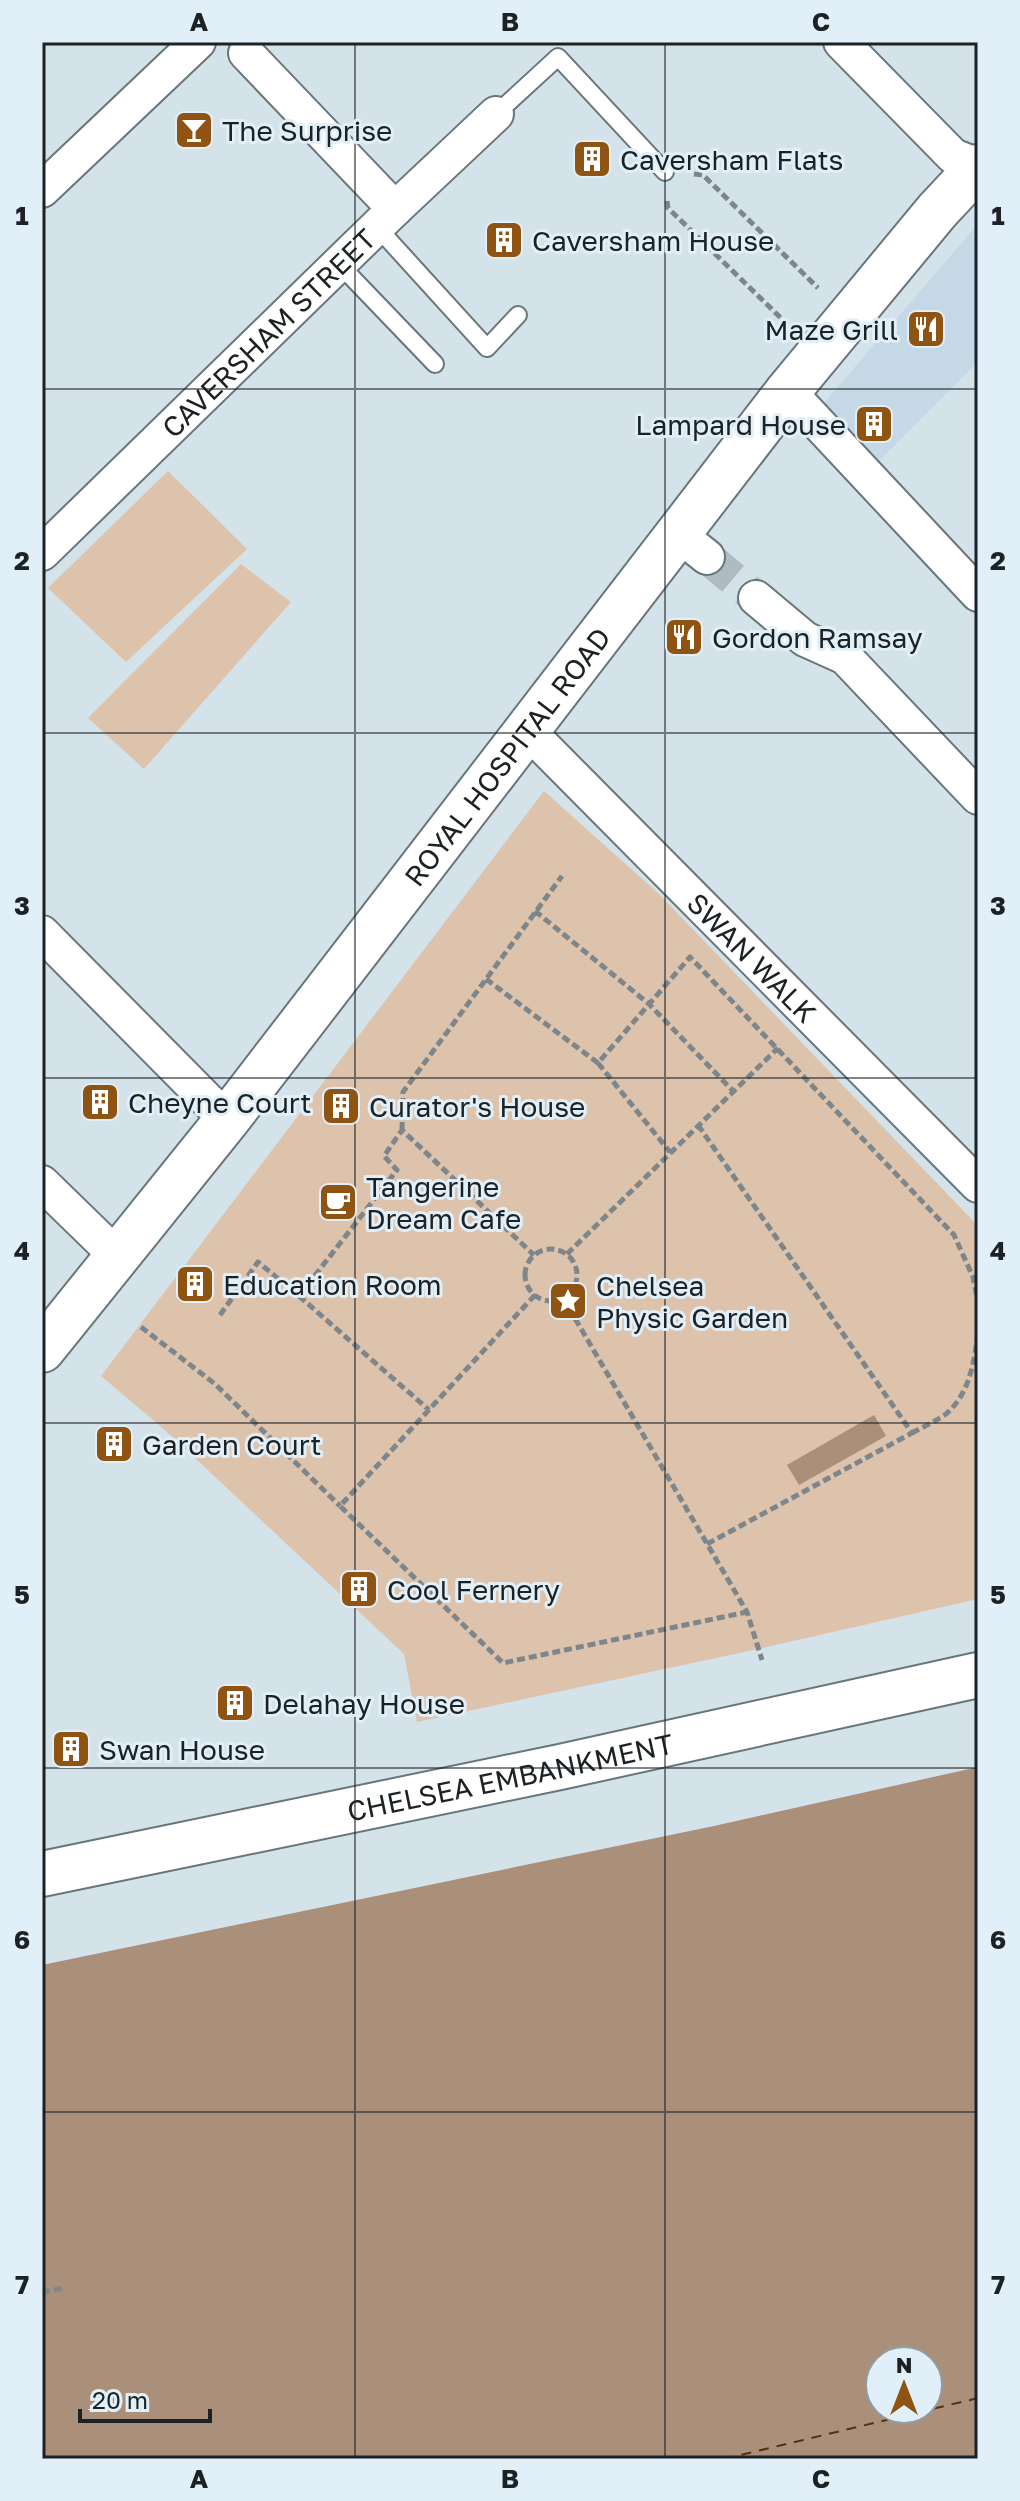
<svg xmlns="http://www.w3.org/2000/svg" width="1020" height="2501" font-family="'Golos Text',sans-serif">
  <rect width="100%" height="100%" fill="#d4e2ea"/>
  <path fill="#c4d8e5" d="M978,224V362L873,467L817,411Z"/>
  <path fill="#ddc2ac" d="M168,471L247,549L126,662L48,588Z
    M241,564L291,602L144,769L88,718Z
    M544,791L658,893L978,1226V1599L758,1649L417,1722L404,1654L166,1431L101,1376Z"/>
  <path fill="#aa8f7a" fill-rule="evenodd" d="M874,1415L886,1436L799,1485L787,1465Z
    M978,1767V2459H42V1965L714,1826ZM880,2361H928V2409H880Z"/>
  <g fill="none" stroke-linecap="round" stroke-linejoin="round">
    <path stroke="#553008" stroke-width="2" stroke-dasharray="10 8" stroke-linecap="butt" d="M724,2459L978,2398"/>
    <path stroke="#afbbc2" stroke-width="34" stroke-dasharray="34 17" stroke-linecap="butt" d="M707,557L756,598"/>
    <defs>
      <path id="lane" d="M496,114L558,57L665,172
        M377,227L487,348L518,315
        M339,264L435,364"/>
      <g id="street">
        <path d="M841,42L953,156L978,166"/>
        <path d="M246,53L395,209"/>
        <path d="M42,190L198,42"/>
        <path d="M788,391L978,594"/>
        <path d="M678,534L707,557"/>
        <path id="s1" d="M42,553L395,209L496,114"/>
        <path d="M756,598L805,639L845,657L978,797"/>
        <path id="s2" d="M527,730L978,1185"/>
        <path d="M42,933L227,1120"/>
        <path d="M42,1183L117,1256"/>
      </g>
      <g id="secondary">
        <path id="s3" d="M42,1350L227,1120L788,391L937,211L978,167"/>
      </g>
      <g id="highway">
        <path id="s4" d="M42,1874L560,1767L978,1675"/>
      </g>
    </defs>
    <use href="#lane" stroke="#69757c" stroke-width="20"/>
    <use href="#street" stroke="#69757c" stroke-width="38"/>
    <use href="#secondary" stroke="#69757c" stroke-width="48"/>
    <use href="#highway" stroke="#69757c" stroke-width="48"/>
    <path stroke="#7c868b" stroke-width="5" stroke-dasharray="8 4" stroke-linecap="butt" d="M694,174L703,175L818,288
      M667,201L668,208L787,324
      M535,911L649,1004L733,1091
      M486,979L598,1063L690,957L954,1235L973,1277L978,1302
      M598,1063L670,1152
      M698,1125L912,1433L707,1544
      M402,1130L403,1092L562,876
      M525 1275a26 26 0 1 1 52 0a26 26 0 1 1-52 0Z
      M567,1254L778,1048
      M535,1295L340,1506L503,1663L747,1612
      M299,1296L429,1410
      M563,1298L747,1612L762,1660
      M220,1315L258,1262L299,1296L397,1170L384,1156L402,1130L534,1255
      M141,1327L215,1384L340,1506
      M912,1433C923,1427 936,1421 946,1414C970,1393 974,1362 978,1333
      M42,2292L64,2288"/>
    <use href="#lane" stroke="#fff" stroke-width="16"/>
    <use href="#street" stroke="#fff" stroke-width="34"/>
    <use href="#secondary" stroke="#fff" stroke-width="44"/>
    <use href="#highway" stroke="#fff" stroke-width="44"/>
  </g>
  <path fill="none" stroke="#1c2124" stroke-width="2" stroke-opacity="0.55" d="M355,42V2459M665,42V2459M42,389H978M42,733H978M42,1078H978M42,1423H978M42,1768H978M42,2112H978"/>
  <defs>
    <symbol id="bar-square" viewBox="-11 -11 22 22"><rect x="-9" y="-9" width="18" height="18" rx="4" fill="#8f5312" stroke="#e1eff8"/><path d="M-6-5H6L.8 .8V4.5H3.5V6h-7V4.5H-.8V.8Z" fill="#fff"/></symbol>
    <symbol id="building-square" viewBox="-11 -11 22 22"><rect x="-9" y="-9" width="18" height="18" rx="4" fill="#8f5312" stroke="#e1eff8"/><path d="M-4-6H4V6H1V3H-1V6H-4ZM-2.5-4.3h1.7v1.8h-1.7ZM.8-4.3h1.7v1.8H.8ZM-2.5-1h1.7V.8h-1.7ZM.8-1h1.7V.8H.8Z" fill="#fff"/></symbol>
    <symbol id="restaurant-square" viewBox="-11 -11 22 22"><rect x="-9" y="-9" width="18" height="18" rx="4" fill="#8f5312" stroke="#e1eff8"/><path d="M-5-6h1v4h1v-4h1v4h1v-4h1v5L-1.5 .5V6h-2V.5L-5-1ZM5-6V6H3V1.5H1.5Q1.5-4 5-6Z" fill="#fff"/></symbol>
    <symbol id="cafe-square" viewBox="-11 -11 22 22"><rect x="-9" y="-9" width="18" height="18" rx="4" fill="#8f5312" stroke="#e1eff8"/><path d="M-5.5-4.5H6V0H3Q3 3.5 0 3.5H-2.5Q-5.5 3.5-5.5 0ZM3-3.2v2h1.7v-2ZM-6 4.5H4V6H-6Z" fill="#fff"/></symbol>
    <symbol id="sight-square" viewBox="-11 -11 22 22"><rect x="-9" y="-9" width="18" height="18" rx="4" fill="#8f5312" stroke="#e1eff8"/><path d="M0-6L1.8-2.2L6-1.7L2.9 1.2L3.7 5.4L0 3.3L-3.7 5.4L-2.9 1.2L-6-1.7L-1.8-2.2Z" fill="#fff"/></symbol>
  </defs>
  <g fill-rule="evenodd">
    <use href="#bar-square" x="172" y="108" width="44" height="44"/>
    <use href="#building-square" x="570" y="137" width="44" height="44"/>
    <use href="#building-square" x="482" y="218" width="44" height="44"/>
    <use href="#restaurant-square" x="904" y="307" width="44" height="44"/>
    <use href="#building-square" x="852" y="402" width="44" height="44"/>
    <use href="#restaurant-square" x="662" y="615" width="44" height="44"/>
    <use href="#building-square" x="78" y="1080" width="44" height="44"/>
    <use href="#building-square" x="319" y="1084" width="44" height="44"/>
    <use href="#cafe-square" x="316" y="1180" width="44" height="44"/>
    <use href="#building-square" x="173" y="1262" width="44" height="44"/>
    <use href="#sight-square" x="546" y="1279" width="44" height="44"/>
    <use href="#building-square" x="92" y="1422" width="44" height="44"/>
    <use href="#building-square" x="337" y="1567" width="44" height="44"/>
    <use href="#building-square" x="213" y="1681" width="44" height="44"/>
    <use href="#building-square" x="49" y="1727" width="44" height="44"/>
  </g>
  <g text-anchor="middle" dominant-baseline="central" stroke-width="6" stroke-linejoin="round" paint-order="stroke">
    <g font-size="28" fill="#1c2124" stroke="#e1eff8" text-anchor="start">
      <text x="222" y="130">The Surprise</text>
      <text x="620" y="159">Caversham Flats</text>
      <text x="532" y="240">Caversham House</text>
      <text x="898" y="329" text-anchor="end">Maze Grill</text>
      <text x="846" y="424" text-anchor="end">Lampard House</text>
      <text x="712" y="637">Gordon Ramsay</text>
      <text x="128" y="1102">Cheyne Court</text>
      <text x="369" y="1106">Curator's House</text>
      <text x="366" y="1186">Tangerine<tspan x="366" dy="32">Dream Cafe</tspan></text>
      <text x="223" y="1284">Education Room</text>
      <text x="596" y="1285">Chelsea<tspan x="596" dy="32">Physic Garden</tspan></text>
      <text x="142" y="1444">Garden Court</text>
      <text x="387" y="1589">Cool Fernery</text>
      <text x="263" y="1703">Delahay House</text>
      <text x="99" y="1749">Swan House</text>
    </g>
    <g font-size="28" fill="#1c2124" stroke="#e1eff8">
      <text stroke="none"><textPath href="#s1" startOffset="316">CAVERSHAM STREET</textPath></text>
      <text stroke="none"><textPath href="#s3" startOffset="754">ROYAL HOSPITAL ROAD</textPath></text>
      <text stroke="none"><textPath href="#s2" startOffset="320">SWAN WALK</textPath></text>
      <text stroke="none"><textPath href="#s4" startOffset="478">CHELSEA EMBANKMENT</textPath></text>
    </g>
  </g>
  <rect width="1020" height="2501" fill="none" stroke="#e1eff8" stroke-width="88"/>
  <g transform="translate(904 2385)"><circle r="38" fill="#e1eff8" stroke="#929da3" stroke-width="2"/>
  <path d="M0-6L14 30L0 20L-14 30Z" fill="#8f5312"/>
  <text y="-12" font-size="22" font-weight="bold" text-anchor="middle" fill="#1c2124">N</text>
  </g>
  <path d="M80 2409v12h130v-12" fill="none" stroke="#1c2124" stroke-width="4"/>
  <text x="92" y="2409" font-size="24" fill="#1c2124" stroke="#e1eff8" stroke-width="6" paint-order="stroke">20 m</text>
  <rect x="44" y="44" width="932" height="2413" fill="none" stroke="#1c2124" stroke-width="3"/>
  <g font-size="26" text-anchor="middle" font-weight="bold" fill="#1c2124">
    <text x="199" y="31">A</text>
    <text x="510" y="31">B</text>
    <text x="821" y="31">C</text>
    <text x="22" y="225">1</text>
    <text x="998" y="225">1</text>
    <text x="22" y="570">2</text>
    <text x="998" y="570">2</text>
    <text x="22" y="915">3</text>
    <text x="998" y="915">3</text>
    <text x="22" y="1260">4</text>
    <text x="998" y="1260">4</text>
    <text x="22" y="1604">5</text>
    <text x="998" y="1604">5</text>
    <text x="22" y="1949">6</text>
    <text x="998" y="1949">6</text>
    <text x="22" y="2294">7</text>
    <text x="998" y="2294">7</text>
    <text x="199" y="2488">A</text>
    <text x="510" y="2488">B</text>
    <text x="821" y="2488">C</text>
  </g>
</svg>
